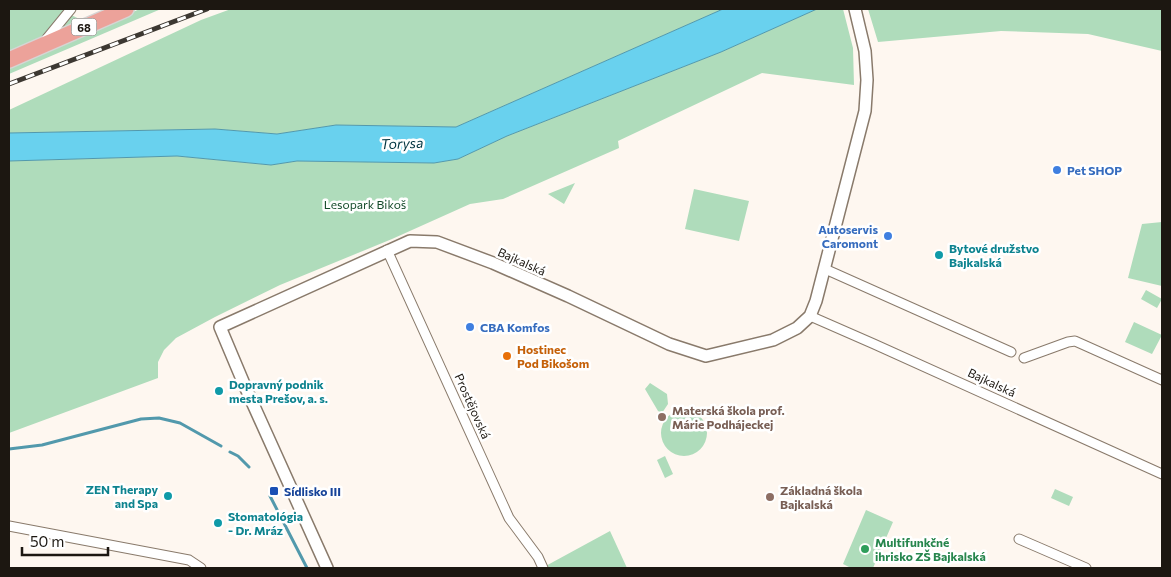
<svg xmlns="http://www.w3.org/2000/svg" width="1171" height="577" font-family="Commissioner,sans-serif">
  <rect width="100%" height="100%" fill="#fef7f0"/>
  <path fill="#afdcbb" d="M9,9H70L67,13L96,27L140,9H161L9,74Z
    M231,9H723L456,127L336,125L277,134L215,129L9,133V110L201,20Z
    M817,9H843L853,48L854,85L762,73L618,141L619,148L503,199L470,204L392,239L280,285L215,317L176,338L164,350L158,362V378L9,433V161L177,156L271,165L297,161L434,163L458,159L507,136L721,52Z
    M868,9H1162V51L1088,34L1001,31L878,42Z
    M575,183L564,204L548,194Z
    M694,189L749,201L739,241L685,229Z
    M1162,222V286L1128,278L1142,224Z
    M1146,290L1162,299L1157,308L1141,299Z
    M1134,322L1162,335L1152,354L1125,342Z
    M650,383L667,394L668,404L662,413L658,411L645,389Z
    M661 433a23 23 0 1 1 46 0a23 23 0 1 1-46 0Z
    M665,456L673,474L665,478L657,460Z
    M1055,489L1073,497L1069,506L1051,498Z
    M866,510L893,522L873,568H851L843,564Z
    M610,531L627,568H542Z"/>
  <path fill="#69d1ee" stroke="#5299ac" d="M723,9H817L721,52L507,136L458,159L434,163L297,161L271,165L177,156L9,161V133L215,129L277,134L336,125L456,127Z"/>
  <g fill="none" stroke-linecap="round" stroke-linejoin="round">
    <path stroke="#5299ac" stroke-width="3" d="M9,449L42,445L141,419L159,418L180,423L221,446
      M230,452L238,456L249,467
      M270,496L307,568"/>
    <defs>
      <path id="minor" d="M44,42L71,9
        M387,250L509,518L538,557L543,568
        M825,269L1011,352
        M810,316L874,344L1162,474
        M1024,358L1068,342L1075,341L1162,380
        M9,526L189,560L201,568
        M1019,539L1086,568"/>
      <path id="tertiary" d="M327,568L244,384L220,327L410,241L437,242L493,263L568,296L669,344L706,356L773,340L797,328L810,316L816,301L865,111L867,80L865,51L855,9"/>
      <path id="primary" d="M9,60L126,9"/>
    </defs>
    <use href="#minor" stroke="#897a6b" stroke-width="11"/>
    <use href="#tertiary" stroke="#897a6b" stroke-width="14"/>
    <use href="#primary" stroke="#d6d5d4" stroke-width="18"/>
    <use href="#minor" stroke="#fff" stroke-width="9"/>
    <use href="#tertiary" stroke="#fff" stroke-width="11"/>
    <use href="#primary" stroke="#eca29a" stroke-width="15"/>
    <defs>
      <path id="rail" d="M9,84L207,9"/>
    </defs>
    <use href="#rail" stroke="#3d3832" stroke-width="5"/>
    <use href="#rail" stroke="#fff" stroke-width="3" stroke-dasharray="9" stroke-linecap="butt"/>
  </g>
  <g fill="#3f7fe0" stroke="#fff" stroke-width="2">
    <circle cx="1057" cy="170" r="5"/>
    <circle cx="888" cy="236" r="5"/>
    <circle cx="470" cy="327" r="5"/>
  </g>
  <g fill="#0f9aa8" stroke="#fff" stroke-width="2">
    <circle cx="939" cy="255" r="5"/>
    <circle cx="219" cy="391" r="5"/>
    <circle cx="168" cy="496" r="5"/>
    <circle cx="218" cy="523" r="5"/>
  </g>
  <circle fill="#e8710a" stroke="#fff" stroke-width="2" cx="507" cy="356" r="5"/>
  <g fill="#8d6e63" stroke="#fff" stroke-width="2">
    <circle cx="662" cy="417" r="5"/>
    <circle cx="770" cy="497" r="5"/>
  </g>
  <rect fill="#1a4fb4" stroke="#fff" stroke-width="2" x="269" y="486" width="10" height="10" rx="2.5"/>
  <circle fill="#2e9e5b" stroke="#fff" stroke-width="2" cx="865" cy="549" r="5"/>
  <g text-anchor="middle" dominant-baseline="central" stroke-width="5" stroke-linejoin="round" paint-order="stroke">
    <rect fill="#fff" stroke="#605d58" stroke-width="1" x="71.5" y="18.5" width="25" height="17" rx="4"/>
    <g font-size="11" font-weight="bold" fill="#1c1711">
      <text x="84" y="27">68</text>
    </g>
    <g font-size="12" font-weight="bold" fill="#366cbe" stroke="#fff" text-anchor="start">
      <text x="1067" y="170">Pet SHOP</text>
      <text x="878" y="229" text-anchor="end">Autoservis<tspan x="878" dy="14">Caromont</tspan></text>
      <text x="480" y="327">CBA Komfos</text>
    </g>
    <g font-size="12" fill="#134a29" stroke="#fff">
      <text x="365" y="204">Lesopark Bikoš</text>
    </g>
    <g font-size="12" font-weight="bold" fill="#0d838f" stroke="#fff" text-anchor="start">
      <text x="949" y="248">Bytové družstvo<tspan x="949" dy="14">Bajkalská</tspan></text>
      <text x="229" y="384">Dopravný podnik<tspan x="229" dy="14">mesta Prešov, a. s.</tspan></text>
      <text x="158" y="489" text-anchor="end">ZEN Therapy<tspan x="158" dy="14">and Spa</tspan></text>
      <text x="228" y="516">Stomatológia<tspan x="228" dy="14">- Dr. Mráz</tspan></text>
    </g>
    <g font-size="12" fill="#1c1711" stroke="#fff">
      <text transform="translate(522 261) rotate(24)">Bajkalská</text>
      <text transform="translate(992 382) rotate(25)">Bajkalská</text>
      <text transform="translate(473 406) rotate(66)">Prostějovská</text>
    </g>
    <g font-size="12" font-weight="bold" fill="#c56008" stroke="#fff" text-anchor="start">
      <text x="517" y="349">Hostinec<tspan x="517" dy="14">Pod Bikošom</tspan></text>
    </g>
    <g font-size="12" font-weight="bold" fill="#785e54" stroke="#fff" text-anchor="start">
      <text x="672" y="410">Materská škola prof.<tspan x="672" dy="14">Márie Podhájeckej</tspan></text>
      <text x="780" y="490">Základná škola<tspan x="780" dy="14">Bajkalská</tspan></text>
    </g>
    <g font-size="12" font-weight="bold" fill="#164399" stroke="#fff" text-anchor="start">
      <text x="284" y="491">Sídlisko III</text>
    </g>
    <g font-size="12" font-weight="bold" fill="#27864d" stroke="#fff" text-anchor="start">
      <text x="875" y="542">Multifunkčné<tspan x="875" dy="14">ihrisko ZŠ Bajkalská</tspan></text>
    </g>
    <g font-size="14" font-style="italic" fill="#003440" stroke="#fff">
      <text transform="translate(402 143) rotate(-2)">Torysa</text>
    </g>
  </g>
  <rect width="1171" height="577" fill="none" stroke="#1c1711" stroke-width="20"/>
  <path d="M22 547v8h86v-8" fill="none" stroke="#1c1711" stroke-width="2.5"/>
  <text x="30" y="547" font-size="15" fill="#1c1711" stroke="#ffffff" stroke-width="4" paint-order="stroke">50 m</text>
</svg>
